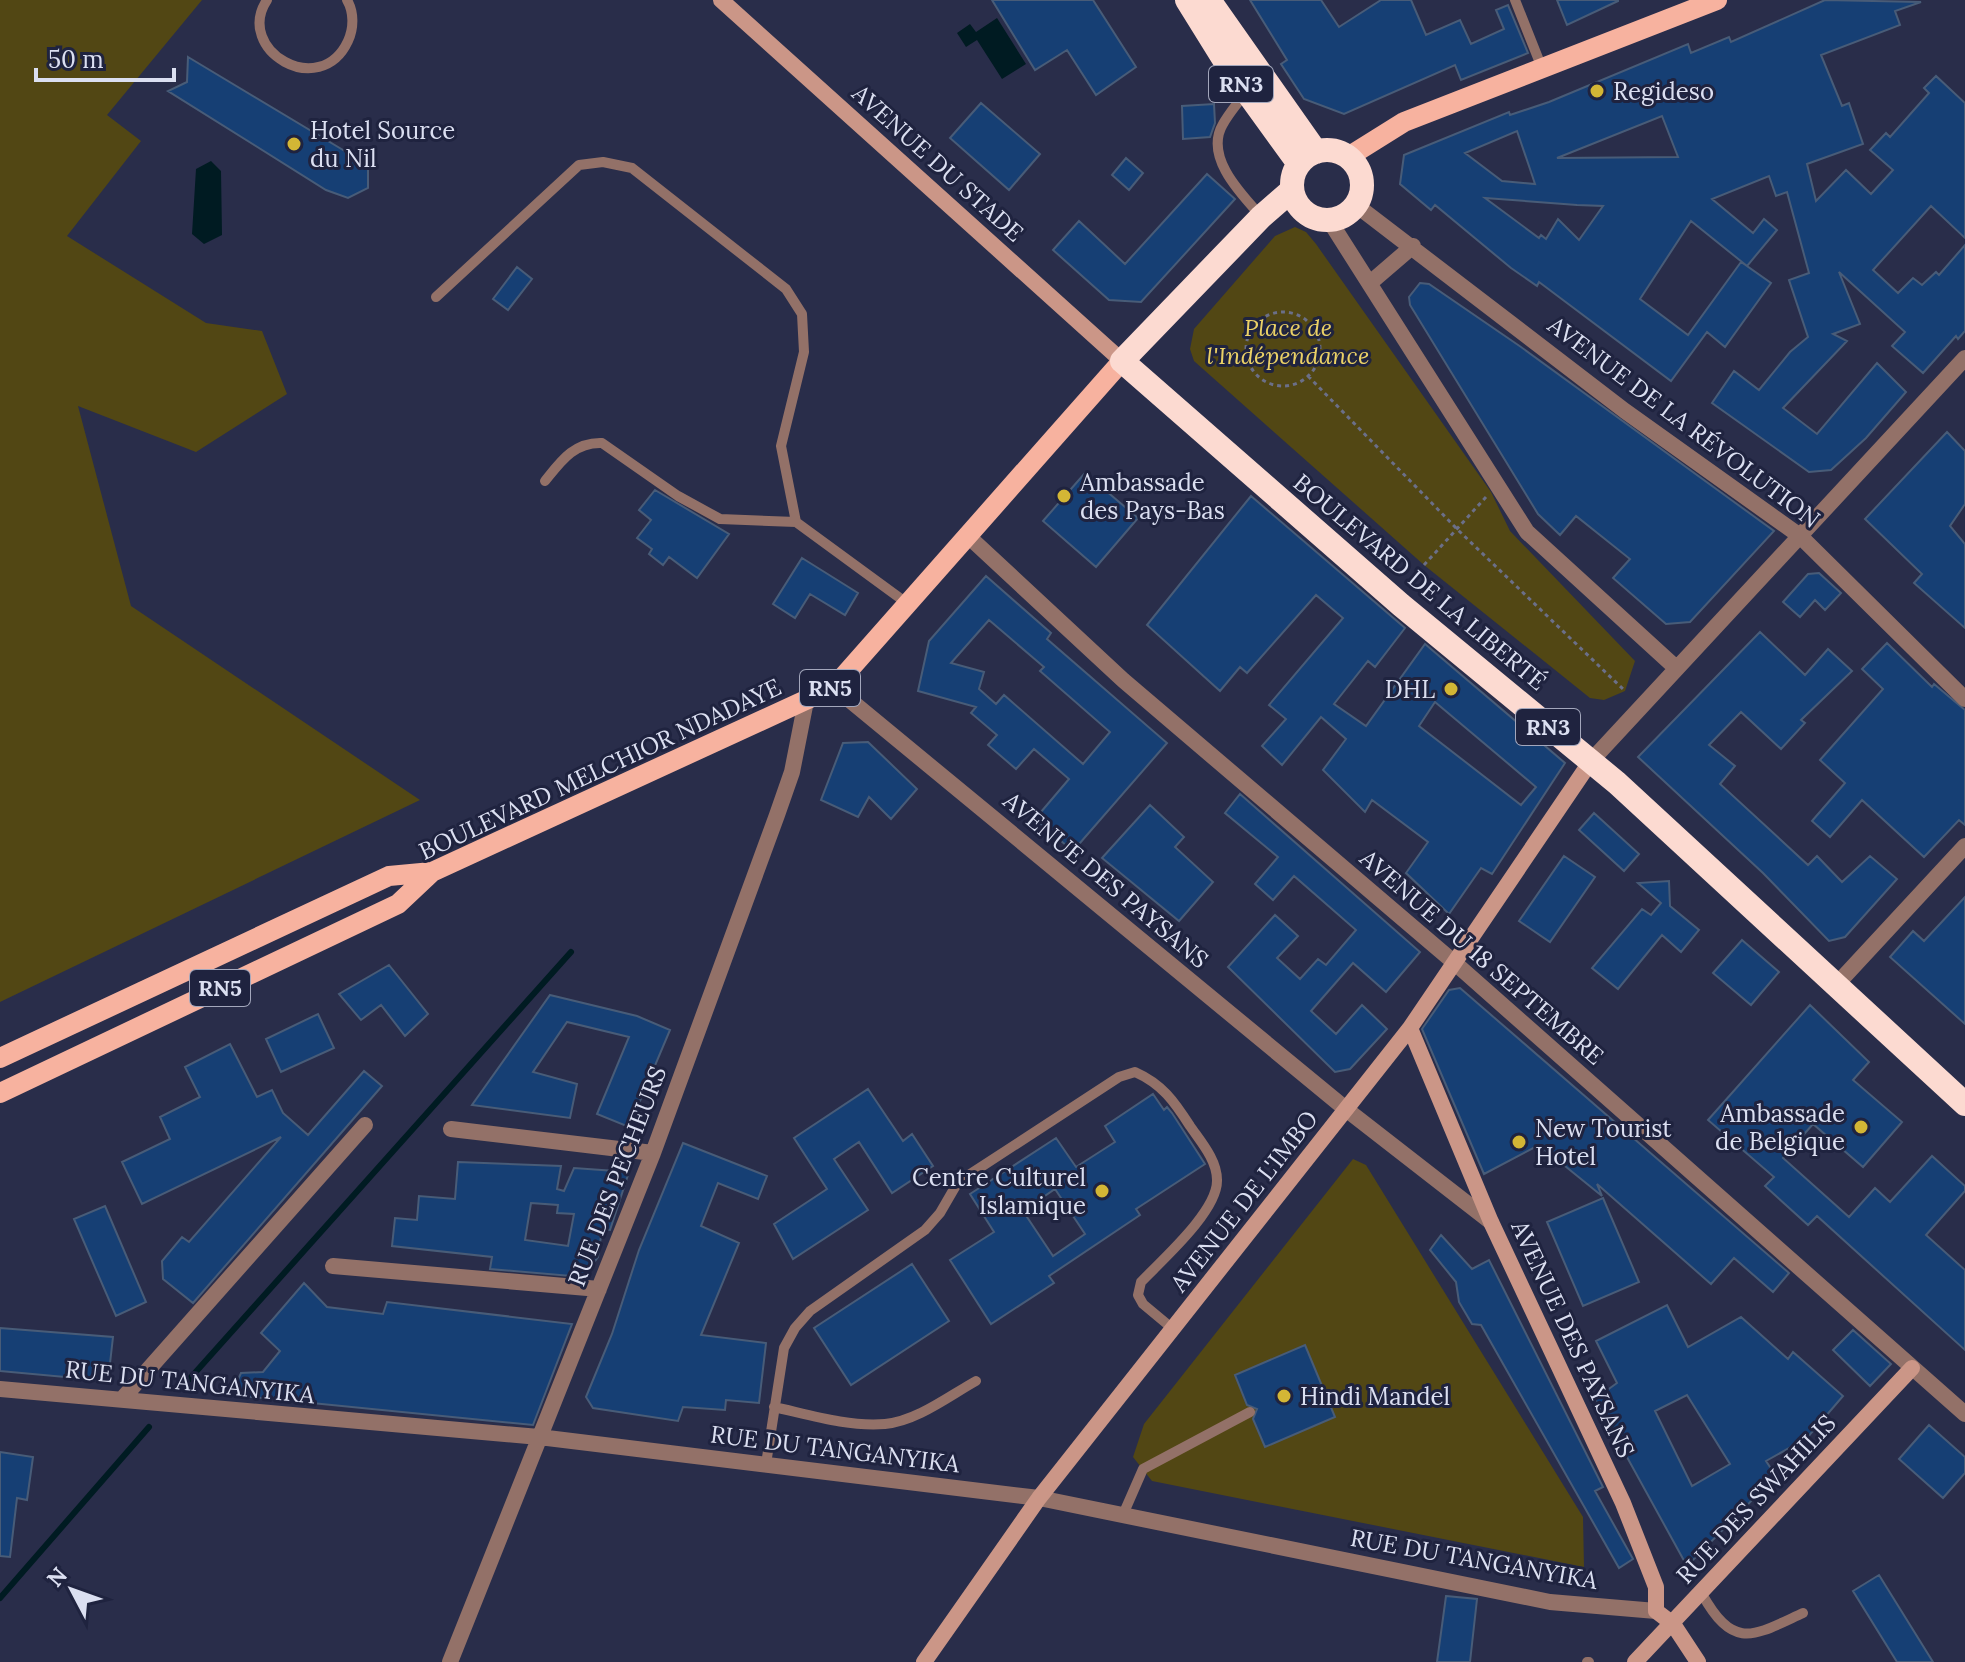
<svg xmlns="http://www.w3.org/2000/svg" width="1965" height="1662" font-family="Lora,serif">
  <rect width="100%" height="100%" fill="#292d4a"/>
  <path fill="#524714" d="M0,0H202L107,115L141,141L67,236L206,323L262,331L287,394L196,452L78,406L131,606L420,800L0,1002Z
    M1295,227L1306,232L1316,244L1491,492L1510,531L1635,661L1625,691L1604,700L1590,698L1424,565L1194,361L1190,349L1194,329L1275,236Z
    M1353,1159L1366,1165L1583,1517L1584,1567L1152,1481L1133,1457L1144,1424Z"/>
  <path fill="#001b22" d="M997,18L1026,64L1002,79L977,40L966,47L957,33L970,24L976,32Z
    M211,161L221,171L222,235L204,244L192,234L196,169Z"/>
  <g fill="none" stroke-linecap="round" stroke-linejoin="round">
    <path stroke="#001b22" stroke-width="6" d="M185,1384L571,952
      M0,1598L149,1427"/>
  </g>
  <path fill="#163f74" stroke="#485c78" stroke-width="2" fill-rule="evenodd" d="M992,0H1093L1136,67L1096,95L1067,50L1035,70Z
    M1250,0H1321L1339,27L1381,0H1411L1426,35L1460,20L1471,44L1504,29L1496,10L1508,5L1528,53L1461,80L1455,65L1344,114L1304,99L1281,64L1287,60Z
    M1557,0H1618V1L1567,25Z
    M1825,0L1921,2L1895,11L1900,25L1821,55L1842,106L1849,103L1863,144L1807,164L1816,201L1846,170L1871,194L1893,170L1870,150L1886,133L1890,137L1929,93L1924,88L1936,76L1965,103V238L1931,206L1873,270L1898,293L1913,278L1922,285L1936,272L1939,275L1965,245V331L1958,339L1956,336L1923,373L1892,346L1905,332L1839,272L1860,324L1833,334L1847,341L1783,408L1817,434L1877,363L1906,392L1866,438L1831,470L1809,472L1712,403L1734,371L1759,390L1790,352L1808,337L1789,280L1809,273L1787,192L1776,196L1769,176L1712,199L1753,233L1764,219L1777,230L1747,266L1771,283L1725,347L1707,332L1671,381L1539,282L1537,286L1511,268L1435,205L1431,210L1400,184L1404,155L1509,112L1510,115L1549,102L1688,44L1691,53L1729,37L1731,42ZM1662,116L1678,157L1557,158ZM1517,131L1530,169L1535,184L1502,181L1465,153ZM1485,198L1577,205L1603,206L1579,240L1558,219L1546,239L1541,235L1539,238ZM1691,221L1747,266L1741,262L1688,335L1640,299Z
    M188,57L368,165V188L348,198L326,190L168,91L187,82Z
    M981,103L1040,154L1009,190L950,138Z
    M1214,104L1215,123L1210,137L1183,139L1182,106Z
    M1126,158L1143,173L1129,190L1112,175Z
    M1207,174L1235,199L1141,302L1109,300L1053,250L1079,221L1125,264Z
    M517,267L532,279L508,310L493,299Z
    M1420,283L1429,284L1521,347L1774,531L1690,622L1666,624L1613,578L1630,559L1576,516L1560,535L1538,514L1410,305L1409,297Z
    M1947,432L1965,451V504L1950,526L1965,544V628L1914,583L1922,574L1865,519Z
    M1085,473L1138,518L1096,567L1043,521Z
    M655,490L729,534L697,578L669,557L663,565L649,554L652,549L637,538L651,520L639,510Z
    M1251,496L1405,628L1375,667L1368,661L1334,704L1366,726L1425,644L1565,763L1492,874L1481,868L1449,914L1406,873L1428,842L1372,800L1365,812L1323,770L1346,739L1321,717L1282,765L1262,746L1286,719L1269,705L1343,618L1316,595L1247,673L1240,667L1220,691L1147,625ZM1435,702L1536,787L1521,805L1419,726Z
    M802,558L858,593L845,615L810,594L795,618L773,604Z
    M1819,573L1841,593L1825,610L1815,600L1800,617L1783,602L1808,574Z
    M986,576L1051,633L1047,639L1167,743L1073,851L1035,819L1069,779L1034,749L1016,769L988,745L997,735L971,713L976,707L918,691L929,641ZM989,620L1044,667L1040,671L1110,732L1083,764L1004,695L996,704L979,689L984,672L951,663Z
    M1760,632L1805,675L1828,649L1852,671L1801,720L1805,723L1781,749L1741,712L1709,745L1735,766L1720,784L1808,865L1817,856L1842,882L1870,856L1897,879L1845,937L1829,941L1763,873L1638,757Z
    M1887,643L1932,687L1934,684L1965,710V825L1959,820L1924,857L1862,800L1830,837L1812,821L1845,783L1820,760L1883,689L1862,669Z
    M868,742L917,789L891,819L869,797L858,817L821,800L843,743Z
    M1240,794L1420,952L1386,992L1353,963L1311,1011L1336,1034L1362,1005L1387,1029L1350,1069L1335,1072L1228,967L1275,915L1298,936L1277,958L1300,979L1318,959L1326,965L1356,930L1294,876L1273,900L1255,884L1278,857L1225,813Z
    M1150,805L1184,837L1175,847L1213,882L1179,921L1102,858Z
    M1594,813L1639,854L1624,871L1579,830Z
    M1564,856L1595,877L1550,942L1519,921Z
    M1669,881L1670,906L1699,930L1681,952L1662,935L1618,989L1592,968L1642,909L1651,915L1661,903L1638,883Z
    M1965,897V1024L1890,957L1913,931L1924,941Z
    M1742,940L1779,972L1751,1005L1713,973Z
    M389,965L428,1014L405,1036L381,1005L361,1020L339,994Z
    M1460,988L1789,1273L1773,1292L1734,1258L1711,1284L1597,1184L1602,1196L1539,1145L1484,1174L1422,1029L1449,990Z
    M550,995L637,1016L670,1030L629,1127L597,1114L629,1037L567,1022L533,1072L577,1084L570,1118L472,1105Z
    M1810,1005L1869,1062L1853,1080L1902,1122L1863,1167L1813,1124L1783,1158L1849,1217L1875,1188L1890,1202L1932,1156L1965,1186V1191L1926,1235L1965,1270V1350L1817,1216L1808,1225L1765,1186L1774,1177L1708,1120Z
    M318,1014L334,1048L281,1072L266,1039Z
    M230,1044L257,1097L272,1090L283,1113L308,1135L364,1071L382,1086L193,1303L163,1279L162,1261L182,1237L189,1242L281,1137L142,1204L122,1162L170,1139L160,1117L200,1097L185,1067Z
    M868,1089L903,1141L912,1134L933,1166L892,1193L859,1142L834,1159L868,1210L793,1259L774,1224L827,1189L794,1138Z
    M1153,1094L1164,1110L1167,1107L1172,1113L1205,1164L1136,1209L1140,1215L1049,1276L1054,1283L991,1324L950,1260L994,1232L970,1194L1056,1138L1076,1167L1115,1142L1105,1126ZM1055,1189L1085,1234L1053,1256L1023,1211Z
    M683,1143L767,1176L758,1199L718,1183L701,1226L739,1243L701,1335L766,1343L759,1403L726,1400L725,1410L683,1407L678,1421L593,1408L586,1397L612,1334L639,1250Z
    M458,1162L561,1166L557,1189L564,1191L574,1168L629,1172L610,1230L602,1229L598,1257L583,1277L490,1269L492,1257L392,1246L395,1218L417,1220L419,1196L455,1199ZM531,1203L558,1205L557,1213L574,1214L568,1246L525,1240Z
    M1603,1198L1639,1282L1583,1306L1547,1222Z
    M105,1206L146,1302L116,1316L74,1219Z
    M1441,1235L1472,1269L1489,1260L1603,1487L1595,1491L1633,1559L1619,1568L1481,1325L1472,1324L1459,1302L1456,1282L1430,1250Z
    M912,1264L949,1321L851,1385L814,1328Z
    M304,1283L327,1307L383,1314L387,1302L572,1324L533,1425L231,1395L241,1373L263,1372L280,1351L261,1333Z
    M1667,1305L1688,1347L1741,1317L1788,1359L1793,1352L1843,1396L1807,1438L1766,1461L1776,1476L1687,1566L1595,1399L1617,1383L1596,1341ZM1687,1395L1730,1464L1692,1486L1655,1411Z
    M0,1328L113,1337L108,1381L0,1371Z
    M1853,1330L1891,1364L1870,1386L1833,1350Z
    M1305,1345L1335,1417L1265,1447L1253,1419L1257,1409L1247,1405L1235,1375Z
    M1929,1425L1965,1457V1473L1943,1498L1899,1459Z
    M0,1452L33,1457L27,1500L17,1498L10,1557L0,1556Z
    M1879,1575L1933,1662H1897L1853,1591Z
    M1446,1596L1477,1599L1470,1662H1437Z"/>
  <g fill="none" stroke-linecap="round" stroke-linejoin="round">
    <path stroke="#6b6f88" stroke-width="3" stroke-dasharray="4 4" stroke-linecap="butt" d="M1246 349a37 37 0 1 1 74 0a37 37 0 1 1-74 0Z
      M1308,376L1458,530L1625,691
      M1424,565L1486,497"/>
    <path stroke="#937168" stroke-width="10" d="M267,0C234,50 320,101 348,41C354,28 354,12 347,0
      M1515,0L1542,68
      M1245,93C1238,103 1229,113 1223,124C1204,156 1240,193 1260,215
      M436,297L579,165L603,162L632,168L786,289L802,314L804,352L781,446L796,522
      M545,481C561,461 574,442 602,443L678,496L720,519L796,522L908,604
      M774,1407C810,1415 848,1427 885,1424C917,1421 949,1396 976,1381
      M766,1464L784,1348L795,1328L810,1311L925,1230L940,1213L958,1182L1119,1077L1135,1072C1162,1084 1174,1101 1190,1126C1201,1142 1217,1160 1217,1180C1218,1211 1162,1260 1141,1282L1138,1295L1143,1304L1173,1329
      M1122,1517L1143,1469L1250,1412
      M1702,1594C1734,1651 1753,1636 1803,1613
      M1587,1662H1589"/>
    <path stroke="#937168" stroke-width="16" d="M1356,205L1625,411L1800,536L1965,699
      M1329,220L1527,532L1675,667
      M1370,283L1413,246
      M968,536L1123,680L1456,964L1965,1414
      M834,687L1347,1110L1491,1222
      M1591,761L1965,358
      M1838,983L1965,846
      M451,1129L653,1153
      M333,1266L599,1289
      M0,1389L539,1437L1039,1498L1550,1602L1656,1611
      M123,1398L365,1125
      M450,1662L653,1153L777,815L792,772L806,701"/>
    <path stroke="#cb9687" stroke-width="16" d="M721,0L1122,361
      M1410,1028L1491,1222L1623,1503L1656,1587V1611L1673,1624L1698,1662
      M924,1662L1039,1498L1410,1028L1591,761
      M1635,1662L1912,1368"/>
    <path stroke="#f7b29f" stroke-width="20" d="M1348,157L1404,122L1717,0
      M0,1058L389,876L432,872
      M0,1093L398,904L432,872L834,687L1122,361"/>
    <path stroke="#fcdad1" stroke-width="24" d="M1187,0L1228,66L1299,164
      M1209,0L1316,152
      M1292 185a35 35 0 1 1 70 0a35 35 0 1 1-70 0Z
      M1292,190L1261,217L1122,361L1401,605L1617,783L1965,1104"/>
  </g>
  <g fill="#d3b635" stroke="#1f233f" stroke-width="3">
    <circle cx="1597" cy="91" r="8"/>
    <circle cx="294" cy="144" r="8"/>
    <circle cx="1064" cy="496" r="8"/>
    <circle cx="1451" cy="689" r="8"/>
    <circle cx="1861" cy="1127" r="8"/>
    <circle cx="1519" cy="1142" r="8"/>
    <circle cx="1102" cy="1191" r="8"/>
    <circle cx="1284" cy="1396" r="8"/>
  </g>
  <g text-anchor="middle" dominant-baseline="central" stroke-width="6" stroke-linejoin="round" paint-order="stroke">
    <g fill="#1f233f" stroke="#a3a7bc" stroke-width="2">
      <rect x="1209" y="66" width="64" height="36" rx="6"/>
      <rect x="800" y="670" width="60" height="36" rx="6"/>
      <rect x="1516" y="709" width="64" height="36" rx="6"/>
      <rect x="190" y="970" width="60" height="36" rx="6"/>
    </g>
    <g font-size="22" font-weight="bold" fill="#dbdff1">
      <text x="1241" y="84">RN3</text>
      <text x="830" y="688">RN5</text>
      <text x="1548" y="727">RN3</text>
      <text x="220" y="988">RN5</text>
    </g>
    <g font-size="24" fill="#dbdff1" stroke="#1f233f" text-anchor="start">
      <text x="1613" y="91">Regideso</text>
      <text x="310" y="130">Hotel Source<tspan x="310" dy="28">du Nil</tspan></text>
      <text x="1080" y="482">Ambassade<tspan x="1080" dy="28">des Pays-Bas</tspan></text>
      <text x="1435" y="689" text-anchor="end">DHL</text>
      <text x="1845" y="1113" text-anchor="end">Ambassade<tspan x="1845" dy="28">de Belgique</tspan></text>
      <text x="1535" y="1128">New Tourist<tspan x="1535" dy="28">Hotel</tspan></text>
      <text x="1086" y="1177" text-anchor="end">Centre Culturel<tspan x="1086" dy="28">Islamique</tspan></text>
      <text x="1300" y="1396">Hindi Mandel</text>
    </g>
    <g font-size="24" fill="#dbdff1" stroke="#1f233f">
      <text transform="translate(938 163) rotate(42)">AVENUE DU STADE</text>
      <text transform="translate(1684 422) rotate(37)">AVENUE DE LA RÉVOLUTION</text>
      <text transform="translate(1420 582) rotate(40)">BOULEVARD DE LA LIBERTÉ</text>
      <text transform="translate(600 769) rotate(-25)">BOULEVARD MELCHIOR NDADAYE</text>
      <text transform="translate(1106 880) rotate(40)">AVENUE DES PAYSANS</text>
      <text transform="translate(1482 957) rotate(41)">AVENUE DU 18 SEPTEMBRE</text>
      <text transform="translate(617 1176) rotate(-69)">RUE DES PECHEURS</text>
      <text transform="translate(1244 1201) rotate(-52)">AVENUE DE L'IMBO</text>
      <text transform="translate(1573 1339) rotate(65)">AVENUE DES PAYSANS</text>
      <text transform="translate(190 1382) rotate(6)">RUE DU TANGANYIKA</text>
      <text transform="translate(835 1449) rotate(7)">RUE DU TANGANYIKA</text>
      <text transform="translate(1756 1499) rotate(-47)">RUE DES SWAHILIS</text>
      <text transform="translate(1474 1559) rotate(10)">RUE DU TANGANYIKA</text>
    </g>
    <g font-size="24" font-style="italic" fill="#ebd166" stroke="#1f233f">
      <text x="1288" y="327">Place de<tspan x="1288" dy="28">l'Indépendance</tspan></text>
    </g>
  </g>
  <g transform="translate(72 1590) rotate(311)" stroke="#1f233f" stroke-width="6" paint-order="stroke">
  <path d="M0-6L14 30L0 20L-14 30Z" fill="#dbdff1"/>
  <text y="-12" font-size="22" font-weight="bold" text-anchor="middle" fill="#dbdff1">N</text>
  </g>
  <path d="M36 68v12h138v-12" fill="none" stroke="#dbdff1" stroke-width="4"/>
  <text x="48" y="68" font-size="24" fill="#dbdff1" stroke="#1f233f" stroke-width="6" paint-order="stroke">50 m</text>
</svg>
